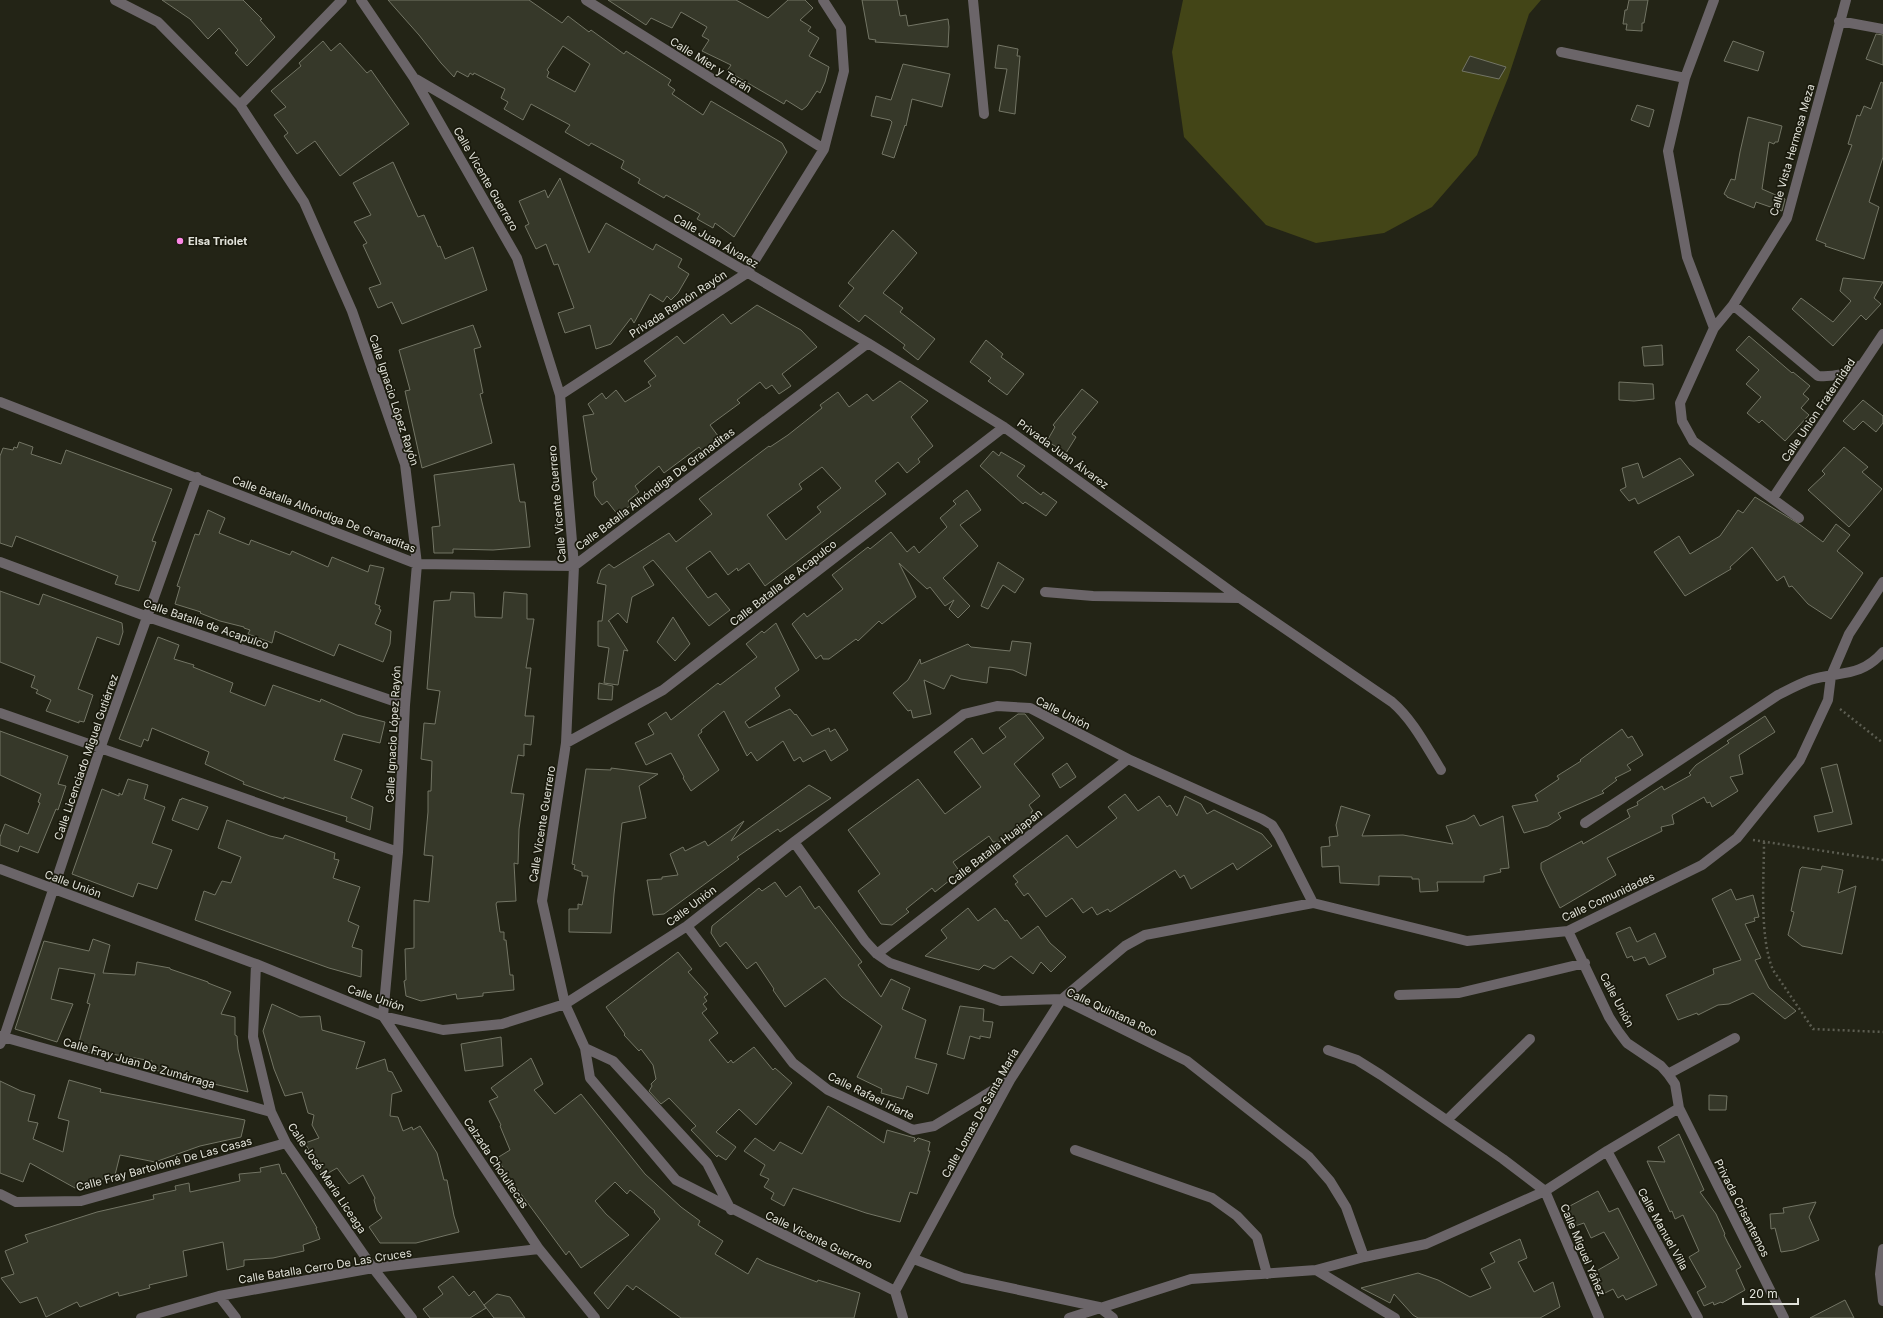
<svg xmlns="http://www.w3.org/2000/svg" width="1883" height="1318" font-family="Inter,sans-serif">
  <rect width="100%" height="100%" fill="#232416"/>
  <path fill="#434517" d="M1183,0H1541L1529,14L1508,78L1477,155L1432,207L1384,233L1316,243L1266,225L1184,137L1172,52Z"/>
  <path fill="#363829" stroke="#737565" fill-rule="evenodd" d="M162,0H243L262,19L260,20L275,37L247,66L235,53L238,50L219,28L208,39L190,19Z
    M388,0H529L562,23L568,16L589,32L591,30L624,54L626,51L671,80L668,85L675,90L672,94L703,115L711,101L782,143L787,152L734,237L715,223L713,228L697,219L700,214L666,195L664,198L638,183L640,179L621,168L624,161L591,143L589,146L565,132L570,125L531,104L523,120L504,109L508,102L501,98L505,89L474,73L473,75L470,73L468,77L457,71L454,77L441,63L419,35ZM563,46L590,64L575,92L547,77L549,72L547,70Z
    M608,0H736L768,18L788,0H805L813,8L800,20L811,27L808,31L819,38L809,56L829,67L825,82L820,93L817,91L807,106L802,110L786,100L784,104L727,71L731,65L702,51L709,40L702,36L707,27L681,12L672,28L651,18L646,25Z
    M862,0H897L900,16L906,15L908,26L948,19L949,27L948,47L875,42L876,40L869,39Z
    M1629,0H1648L1644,23H1642V31L1626,30L1627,24H1623L1625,10H1627Z
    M1876,34L1883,35V65L1866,59Z
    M323,41L331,51L340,43L367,73L371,70L409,124L340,176L315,141L297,154L284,136L288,133L274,115L286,107L271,91L301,66L299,63Z
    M1733,41L1764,52L1758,71L1724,61Z
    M998,45L1018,49L1017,56H1020L1015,114L999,111L1007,69L995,68Z
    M1470,56L1506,67L1499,79L1462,71Z
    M903,64L950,74L942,107L912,99L906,126L905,125L894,158L882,154L892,122L890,120L871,116L876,96L891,100Z
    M1881,82L1883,83V157L1869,202L1879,207L1864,259L1825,246L1826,244L1816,240L1852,145L1848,144L1857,115L1860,116L1864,106L1871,109Z
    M1637,105L1654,110L1649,127L1631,120Z
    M1748,117L1782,126L1778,142H1775L1774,144L1769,142L1762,189L1785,199L1782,211L1756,202L1754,208L1727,197V196L1724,194L1731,179L1735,180L1740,152Z
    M393,162L418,217L424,215L438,247L440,246L445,259L473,247L487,290L402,324L392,302L378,308L369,288L381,284L363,245L367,243L354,222L371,215L353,183Z
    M560,178L589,253L606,223L653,250L656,244L682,259L678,267L689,274L678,293L671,300L667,296L663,302L650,294L634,323L631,318L611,344L596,349L590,325L565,333L558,313L574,308L558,264L554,265L546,244L536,249L525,226L529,224L519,201L545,190L548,198Z
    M893,230L917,253L883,293L903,308L900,312L935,339L918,360L903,348L905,345L865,315L859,322L839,306L854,288L848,283Z
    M1843,278L1883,282L1874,298L1881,304L1866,320L1861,315L1833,346L1792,309L1801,298L1833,322L1851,301L1840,291Z
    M757,305L801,330L817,347L782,374L791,386L779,394L772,385L766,389L760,382L737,400L740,403L710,425L721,440L704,453L699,447L664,473L659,466L635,486L639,492L628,501L631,505L618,515L607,501L602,505L595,496L593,482L597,479L592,472L583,416L594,414L588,404L602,393L606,399L616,390L625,402L651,386L648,382L656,376L644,361L677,336L684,344L723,314L731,324Z
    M473,325L481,347L474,349L483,393L480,394L492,443L422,468L405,391L410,390L399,350Z
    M1749,336L1792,373L1793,372L1810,386L1803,394L1809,399L1801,408L1809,415L1785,441L1762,420L1759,423L1747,413L1761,397L1746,384L1759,370L1736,350Z
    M986,340L1003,354L1001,357L1024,374L1007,395L988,381L991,378L970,362Z
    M1662,345L1663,365L1644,366L1642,347Z
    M900,381L928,401L911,417L933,446L918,459L920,462L907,473L898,462L875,481L886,494L765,586L749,563L738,571L737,568L728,575L710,551L686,568L708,598L716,593L730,610L709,626L653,560L643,567L654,585L632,597L627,623L618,613L608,621H609L628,651L624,650L618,685L604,683L609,648L598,646V621H602L606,585L597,583L601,570L609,564L614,568L669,533L676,542L712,514L699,499L769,446L770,447L788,435L822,408L820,405L838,392L849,407L867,394L873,401ZM822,467L841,488L817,507L821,512L786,540L767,515L802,489L799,484Z
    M1619,382L1653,384L1654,399L1634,401L1619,400Z
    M1082,389L1098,402L1072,434L1076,437L1066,453L1047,441L1055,427L1053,425Z
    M1863,400L1883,416V423L1876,432L1863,421L1854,430L1843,421Z
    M19,442L33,447L31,454L61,464L66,450L172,489L152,541L156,542L139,591L115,584L118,576L16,536L12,547L0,543V456L3,448L13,450L14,447L17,448Z
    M1844,447L1868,467L1862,472L1882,489L1849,527L1808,490L1825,474L1822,471Z
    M993,451L999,456L1001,452L1025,466L1017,476L1041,495L1043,492L1057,502L1046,516L1025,502L1023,504L980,466Z
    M1680,458L1694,475L1638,504L1635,498L1629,501L1620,490L1626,487L1622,468L1638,463L1643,478Z
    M514,464L519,499L520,502H525L530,547L493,550L453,549V553H434L432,527L440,526L434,475Z
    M967,490L981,510L960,525L978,546L943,578L970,606L958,618L949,609L954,600L945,606L930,587L927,589L899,563L916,597L882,624L879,621L858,641L856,639L829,659H823L821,655L816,659L792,624L804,613L807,617L843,589L832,575L868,547L870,549L891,532L907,552L914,546L919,553L947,527L940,518L956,504L953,501Z
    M1755,497L1799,524L1823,542L1836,524L1850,535L1837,551L1863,573L1831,619L1808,604L1792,586L1789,587L1784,576L1777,581L1752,547L1730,567L1731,569L1685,596L1654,552L1679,536L1690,554L1720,536L1738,510L1743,513Z
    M208,510L225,518L219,533L249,545L251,540L290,555L292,551L328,567L332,557L368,572L370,565L384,568L375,604L380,606L379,609L381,610L375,624L391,631L390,644L383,662L339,644L334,656L275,631L272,643L248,634L250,630L244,628V627L220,621L200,613L201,612L175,604L180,587L177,586L195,534L199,535Z
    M998,562L1024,579L1015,593L1003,585L988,609L981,606Z
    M0,591L39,605L43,594L122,623L123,632L119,645L97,637L78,689L93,695L84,722L79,721V723L46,711L51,700L36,693L38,690L31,687L35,676L0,662Z
    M451,592L474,593L475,617L502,618L504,592L527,594V619H534L526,668H531L525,716H534L531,745L524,744V756L518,755L511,793L524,794L519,829L518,864L514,863L516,901L497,902L496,904L500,932H504V940H506L510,975H513L514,990L483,993V996L457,999L456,994L421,1001L406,996L404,981L406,980L405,949L414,948V900L429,902L433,856L424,855L428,812V791H431L432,761L421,759L424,723L435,724L440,691L427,689L434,601L450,600Z
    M673,617L690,644L675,661L657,642Z
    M776,623L799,670L775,688L780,696L745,722L749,728L790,709L795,715L796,714L812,736L829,728L830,732L835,729L848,750L831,761L825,750L803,762L800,757L794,761L783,741L757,761L751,752L747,756L724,711L701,730L702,732L698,735L719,770L691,791L683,778L684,777L671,753L646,765L635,743L654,734L648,724L666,712L671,720L718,683L720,685L757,657L746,644L762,631L764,633Z
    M158,637L179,645L174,659L194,665L193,667L233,683L230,692L265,706L273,685L320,702L321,699L357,715L385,722L380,743L343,734L334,760L362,770L351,798L373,807L370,830L346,821L347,817L284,797V799L243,784L244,782L205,764L209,752L152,728L148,741L144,739L141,747L119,739Z
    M1012,641L1031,643L1026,676L1013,670L989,667L987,683L961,679L951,675L944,689L924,680L931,714L913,718L911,710L908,711L893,693L908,680L920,659L921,664L968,644L971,647L1010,651Z
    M599,683L613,686L612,700L598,699Z
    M1018,714H1025L1044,738L1014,764L1040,796L1029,805L1033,811L1031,812L1033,816L999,842H993L989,836L953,862L960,872L935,892L932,888L906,909L909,912L892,925L881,924L858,891L880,874L848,830L918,779L945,814L981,787L954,752L972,738L983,754L1006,737L999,728Z
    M1765,716L1775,732L1739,755L1743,774L1730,777L1738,791L1712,807L1710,802L1707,803L1704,797L1672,815L1674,824L1661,827L1662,831L1607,858L1616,875L1560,908L1548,884L1541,869V863L1582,841L1583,844L1630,817L1627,810L1638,805L1637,802L1662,786L1664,790L1691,775L1689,773L1696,765L1729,743L1727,741Z
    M1622,729L1628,738L1632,736L1643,755L1627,765L1631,770L1615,778L1617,780L1602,791L1604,793L1558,813L1561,818L1548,826L1524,833L1512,806L1538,801L1535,795L1559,779L1557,776L1581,761L1580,760Z
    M0,731L68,756L58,784L66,786L58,810L56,809L38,853L20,846L18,852L0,845V837L5,824L28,834L40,803L38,802L41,794L0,775Z
    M1067,763L1076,777L1060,788L1052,774Z
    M1837,764L1852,824L1818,832L1814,816L1833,812L1821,768Z
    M611,768L658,774L639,786L646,818L622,823L614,894L611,933L569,932V909H578V904L582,905L588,876H582V872L574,869L575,865L572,864L586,769L611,770Z
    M128,779L148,785L144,799L165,807L152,843L172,850L157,889L138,883L133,897L72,874L102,789L119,796V793L122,795Z
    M809,785L831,798L780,832L778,829L737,857L739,859L664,914L653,915L647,880L662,879V877L678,875L670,854L683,847L685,851L705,841L708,846L744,821L731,841Z
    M1125,794L1138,811L1159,796L1167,807L1170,805L1177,816L1185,796L1201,804L1207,814L1214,810L1262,834L1272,846L1237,870L1233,863L1191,889L1184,875L1180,878L1175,870L1110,912L1108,909L1097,915L1092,907L1083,913L1072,898L1046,917L1028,893L1024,896L1015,884L1018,882L1013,876L1067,835L1077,848L1117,818L1108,807Z
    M182,798L208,807L198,830L172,820L180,799L181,800Z
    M1341,806L1370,815L1362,836L1403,835L1453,844L1446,826L1466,820L1474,815L1480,826L1503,816L1509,868L1500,869L1501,872L1484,876V882H1437L1438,891L1420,892L1419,879H1412V877L1379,876V885L1340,883L1339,866L1322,867L1321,847L1330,846L1329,837L1338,836L1336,825Z
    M227,820L270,836L283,839L285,835L335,853L334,859L339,860L333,878L360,887L348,921L359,926L352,947L362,950L361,977L329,968L195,920L204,891L215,895L222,881L231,883L241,857L218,848Z
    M1822,866L1843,870L1838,893L1856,886L1842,954L1802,946L1788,935L1794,912L1791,911L1800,869L1802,867L1821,870Z
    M775,882L786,897L800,886L815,909L819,906L862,962L858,965L881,997L891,979L910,988L902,1009L926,1020L915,1058L937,1064L928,1094L907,1086L903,1099L881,1093L882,1089L857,1077L882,1026L842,997L825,978L785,1007L773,990L774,989L756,962L747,969L726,942L720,947L711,933L712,926L759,888L762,891Z
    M1731,889L1736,900L1753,895L1759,917L1754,918L1755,921L1745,924L1761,958L1755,960L1769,988L1796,1011L1785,1019L1753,993L1729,1004L1718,1005L1698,1015L1697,1013L1678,1020L1666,995L1714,974L1713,969L1741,960L1712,899Z
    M968,908L978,921L995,908L1005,921L1007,920L1021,939L1038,926L1050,943L1066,957L1051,972L1041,962L1033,974L1011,956L994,969L984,965L979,970L925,956L947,938L941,930Z
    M1630,927L1637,942L1655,933L1666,957L1649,965L1645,957L1634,961L1632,956L1627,958L1616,933Z
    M93,939L110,945L103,973L135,975L137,962L170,968V969L208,982V983L231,992L221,1014L235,1017V1035L237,1036L238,1049L248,1092L150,1069L152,1061L106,1053L105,1057L77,1049L90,1004L87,1003L95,974L59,968L51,999L73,1004L57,1042L15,1029L44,941L89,951Z
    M678,952L692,969L688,972L708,994L704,997L707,1001L703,1004L707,1009L702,1013L718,1033L709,1040L728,1063L731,1060L733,1063L754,1047L773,1070L775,1068L792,1083L756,1125L739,1109L716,1132L736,1147L726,1160L718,1155L717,1157L691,1130L696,1126L669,1098L661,1104L649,1091L652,1086L651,1084L656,1079L653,1065L641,1049L639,1051L624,1035L625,1034L606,1007Z
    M272,1004L300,1017L320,1016L322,1030L365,1042L356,1069L385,1059L388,1071L392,1072L402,1091L392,1094L390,1116L398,1117L403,1131L412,1127L413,1130L420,1126L437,1153L444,1180H447L454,1216L459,1232L416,1243H380L369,1227L382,1218L377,1211L374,1200L375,1198L363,1175L349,1184L337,1168L323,1176L305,1143L319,1138L312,1125L314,1115L308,1113L302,1092L285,1096L274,1069L263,1031Z
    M960,1006L984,1009L983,1021L993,1022L990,1038L980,1036V1039L970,1036L964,1059L947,1054Z
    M501,1037L503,1066L465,1071L461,1044Z
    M531,1058L543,1084L534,1090L555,1114L581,1094L645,1174L681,1207L700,1221L698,1225L723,1241L715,1254L748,1274L757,1258L766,1263L817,1282L818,1280L860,1293L854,1318H681L636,1286L633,1290L627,1285L608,1309L594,1293L660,1219L654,1212L655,1211L630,1190L627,1194L615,1182L595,1201L606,1214L629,1235L581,1268L569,1251L566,1255L510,1179L497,1158L510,1150L500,1126L501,1125L489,1101L498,1097L491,1088Z
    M69,1080L101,1089L100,1092L245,1120L241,1137L200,1146L155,1162L120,1155L115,1175L75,1188L30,1163L23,1182L0,1173V1081L21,1091L35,1095L28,1121L38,1123L33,1139L63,1152L69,1121L58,1118Z
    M1709,1095L1727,1096L1726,1110H1709Z
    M828,1106L884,1143L887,1130L915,1138L914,1142L918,1138L930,1142L928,1151H930L917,1194L910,1192L900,1222L866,1213L793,1188L784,1206L771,1199L774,1193L764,1187L769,1179L760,1175L765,1165L744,1151L755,1138L774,1151L780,1142L802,1154Z
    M1679,1134L1704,1190L1700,1192L1716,1214L1725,1234L1724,1235L1728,1243L1741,1267L1736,1270L1745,1290L1722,1303L1721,1302L1714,1305L1713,1302L1704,1306L1697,1292L1706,1287L1689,1257L1699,1251L1683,1215L1675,1219L1672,1211L1670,1212L1647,1161L1665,1162L1658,1147Z
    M279,1164L282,1174L285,1173L317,1228H316L320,1239L303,1245L304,1251L273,1258L244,1260V1266L227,1270L223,1242L183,1251L187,1276L149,1285L150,1288L119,1296L118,1292L80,1307L77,1302L46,1317L37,1297L20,1303L1,1278L14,1274L5,1251L28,1242L25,1235L97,1212L154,1199L153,1195L176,1190L175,1186L189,1183L190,1192L240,1181L239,1174L261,1172L260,1168Z
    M1598,1191L1609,1212L1618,1208L1657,1285L1626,1300L1623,1295L1618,1298L1613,1289L1603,1294L1593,1273L1619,1258L1604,1232L1591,1238L1584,1223L1575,1226L1568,1207Z
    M1816,1202L1809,1217L1819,1240L1794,1250L1781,1252L1775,1228L1771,1229L1770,1214L1784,1213L1783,1208Z
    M1520,1239L1527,1258L1518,1262L1534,1292L1553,1282L1560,1307L1540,1318H1418L1413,1315L1394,1294L1390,1303L1361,1288L1418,1273L1438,1280L1470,1297L1491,1288L1481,1269L1495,1262L1490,1253Z
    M453,1276L469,1296L474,1291L486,1308L470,1318H430L423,1309L443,1294L438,1287Z
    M497,1294L510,1297L525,1318H494L484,1305Z
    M1845,1300L1854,1318H1810Z"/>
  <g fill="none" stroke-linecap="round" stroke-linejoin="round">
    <path stroke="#5c5d51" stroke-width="2.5" stroke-dasharray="2 3" stroke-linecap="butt" d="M1840,709L1883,743
      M1753,840L1883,860
      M1764,842C1764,879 1759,936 1773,970L1813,1029L1883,1032"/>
    <path stroke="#6b6569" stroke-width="10" d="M115,0L158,22L240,105L304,202L352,311L405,464L417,564L405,705L398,852L383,1016L539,1249L595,1318
      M361,0L414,78L517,258L560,395L574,566L566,743L542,901L565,1004L585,1048L590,1078L676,1180L895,1291
      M586,0L824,149
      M973,0L984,114
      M1714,0L1685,78L1668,151L1687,257L1714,328
      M1839,21L1883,29
      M1561,52L1685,78
      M416,79L868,343L1004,427L1240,598L1392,702C1413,720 1426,746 1441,770
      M240,105L342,0
      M1733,305L1818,376C1835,377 1847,374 1861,365
      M560,395L747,273L824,149L844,71L841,28L823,0
      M0,402L417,564L574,566L868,343
      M1773,498L1883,334
      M1799,518L1693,441L1682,421L1680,403L1714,328L1733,305L1787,218L1846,0
      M0,562L148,617L405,705
      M1045,592L1093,596L1240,598
      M0,713L398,852
      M566,743L663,690L1004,427
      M1585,823L1778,695C1788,690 1799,684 1810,680C1839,671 1860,678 1883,652
      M794,842L865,941L877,954L890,963L1001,1001L1062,999L1187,1061L1309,1157L1330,1181L1346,1207L1364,1257
      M0,869L256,964L383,1016L443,1030L502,1024L565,1004L687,926L794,842L964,714L997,706L1030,708L1128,759L1262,819L1272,825L1279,836L1313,903
      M687,926L793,1063L828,1090L913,1130L934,1126L1008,1081
      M1568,931L1609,1017L1618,1031L1627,1043L1661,1066L1668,1074L1675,1084L1679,1108L1784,1318
      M877,954L1128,759
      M256,964L253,1037L271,1112L286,1143L373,1268L412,1318
      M1399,995L1459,993L1585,963
      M0,1036L271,1112
      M0,1044L4,1037L100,749L197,477
      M585,1048L613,1061L707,1163L731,1210
      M1328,1050L1357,1060L1381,1075L1503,1159L1545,1191L1599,1318
      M1668,1074L1735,1038
      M1447,1120L1530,1039
      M1075,1150L1212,1198L1237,1216L1257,1237L1267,1274
      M1607,1151L1698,1318
      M0,1194L16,1202L81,1201L286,1143
      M1883,1249L1880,1274L1883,1301
      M914,1259L963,1278L1099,1307L1113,1318
      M1316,1270L1395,1318
      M219,1296L236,1318
      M141,1318L219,1296L373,1268L539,1249
      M903,1318L895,1291L1010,1080L1062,999L1125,946L1145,935L1313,903L1467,941L1568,931L1702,865L1737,838L1800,760L1828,700L1831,676L1849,634L1883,582
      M1069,1318L1191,1279L1316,1270L1364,1257L1426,1244L1545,1191L1607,1151L1679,1108"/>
  </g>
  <circle fill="#fb87e5" stroke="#1a1a0d" stroke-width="1.5" cx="180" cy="241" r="4"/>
  <g text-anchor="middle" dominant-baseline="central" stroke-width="3.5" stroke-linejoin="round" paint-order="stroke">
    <g font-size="11" fill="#e2e3da" stroke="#1a1a0d">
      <text transform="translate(711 65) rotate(32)">Calle Mier y Terán</text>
      <text transform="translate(1792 150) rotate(-74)">Calle Vista Hermosa Meza</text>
      <text transform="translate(486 179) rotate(60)">Calle Vicente Guerrero</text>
      <text transform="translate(716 241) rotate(30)">Calle Juan Álvarez</text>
      <text transform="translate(678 304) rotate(-33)">Privada Ramón Rayón</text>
      <text transform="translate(394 400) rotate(72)">Calle Ignacio López Rayón</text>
      <text transform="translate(1818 410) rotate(-56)">Calle Union Fraternidad</text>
      <text transform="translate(1063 454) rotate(36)">Privada Juan Álvarez</text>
      <text transform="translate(655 489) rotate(-37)">Calle Batalla Alhóndiga De Granaditas</text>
      <text transform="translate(557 504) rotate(-95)">Calle Vicente Guerrero</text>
      <text transform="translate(324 514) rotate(21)">Calle Batalla Alhóndiga De Granaditas</text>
      <text transform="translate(783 583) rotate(-38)">Calle Batalla de Acapulco</text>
      <text transform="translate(206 624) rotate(19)">Calle Batalla de Acapulco</text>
      <text transform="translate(1063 713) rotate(27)">Calle Unión</text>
      <text transform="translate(393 734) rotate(-87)">Calle Ignacio López Rayón</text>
      <text transform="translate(86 757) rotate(-71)">Calle Licenciado Miguel Gutiérrez</text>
      <text transform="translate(542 824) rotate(-81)">Calle Vicente Guerrero</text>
      <text transform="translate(995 847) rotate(-38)">Calle Batalla Huajapan</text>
      <text transform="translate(73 884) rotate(20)">Calle Unión</text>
      <text transform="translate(1608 897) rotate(-25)">Calle Comunidades</text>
      <text transform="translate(691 906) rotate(-37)">Calle Unión</text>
      <text transform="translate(376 998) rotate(19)">Calle Unión</text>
      <text transform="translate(1617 1000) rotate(62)">Calle Unión</text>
      <text transform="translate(1112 1012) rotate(25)">Calle Quintana Roo</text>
      <text transform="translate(139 1063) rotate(16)">Calle Fray Juan De Zumárraga</text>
      <text transform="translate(871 1096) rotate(26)">Calle Rafael Iriarte</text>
      <text transform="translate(980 1113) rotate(-61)">Calle Lomas De Santa María</text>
      <text transform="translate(496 1163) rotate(56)">Calzada Cholultecas</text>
      <text transform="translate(164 1164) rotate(-15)">Calle Fray Bartolomé De Las Casas</text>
      <text transform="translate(327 1178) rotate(56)">Calle José María Liceaga</text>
      <text transform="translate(1742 1208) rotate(63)">Privada Crisantemos</text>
      <text transform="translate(1663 1229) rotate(61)">Calle Manuel Villa</text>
      <text transform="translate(819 1240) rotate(26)">Calle Vicente Guerrero</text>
      <text transform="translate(1583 1250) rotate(67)">Calle Miguel Yáñez</text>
      <text transform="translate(325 1266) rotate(-9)">Calle Batalla Cerro De Las Cruces</text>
    </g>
    <g font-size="11" font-weight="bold" fill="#e2e3da" stroke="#1a1a0d" text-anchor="start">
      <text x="188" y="241">Elsa Triolet</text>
    </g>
  </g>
  <path d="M1743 1298v6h55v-6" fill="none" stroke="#e2e3da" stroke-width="2"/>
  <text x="1749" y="1298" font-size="12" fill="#e2e3da" stroke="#1a1a0d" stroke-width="3" paint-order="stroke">20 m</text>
</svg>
